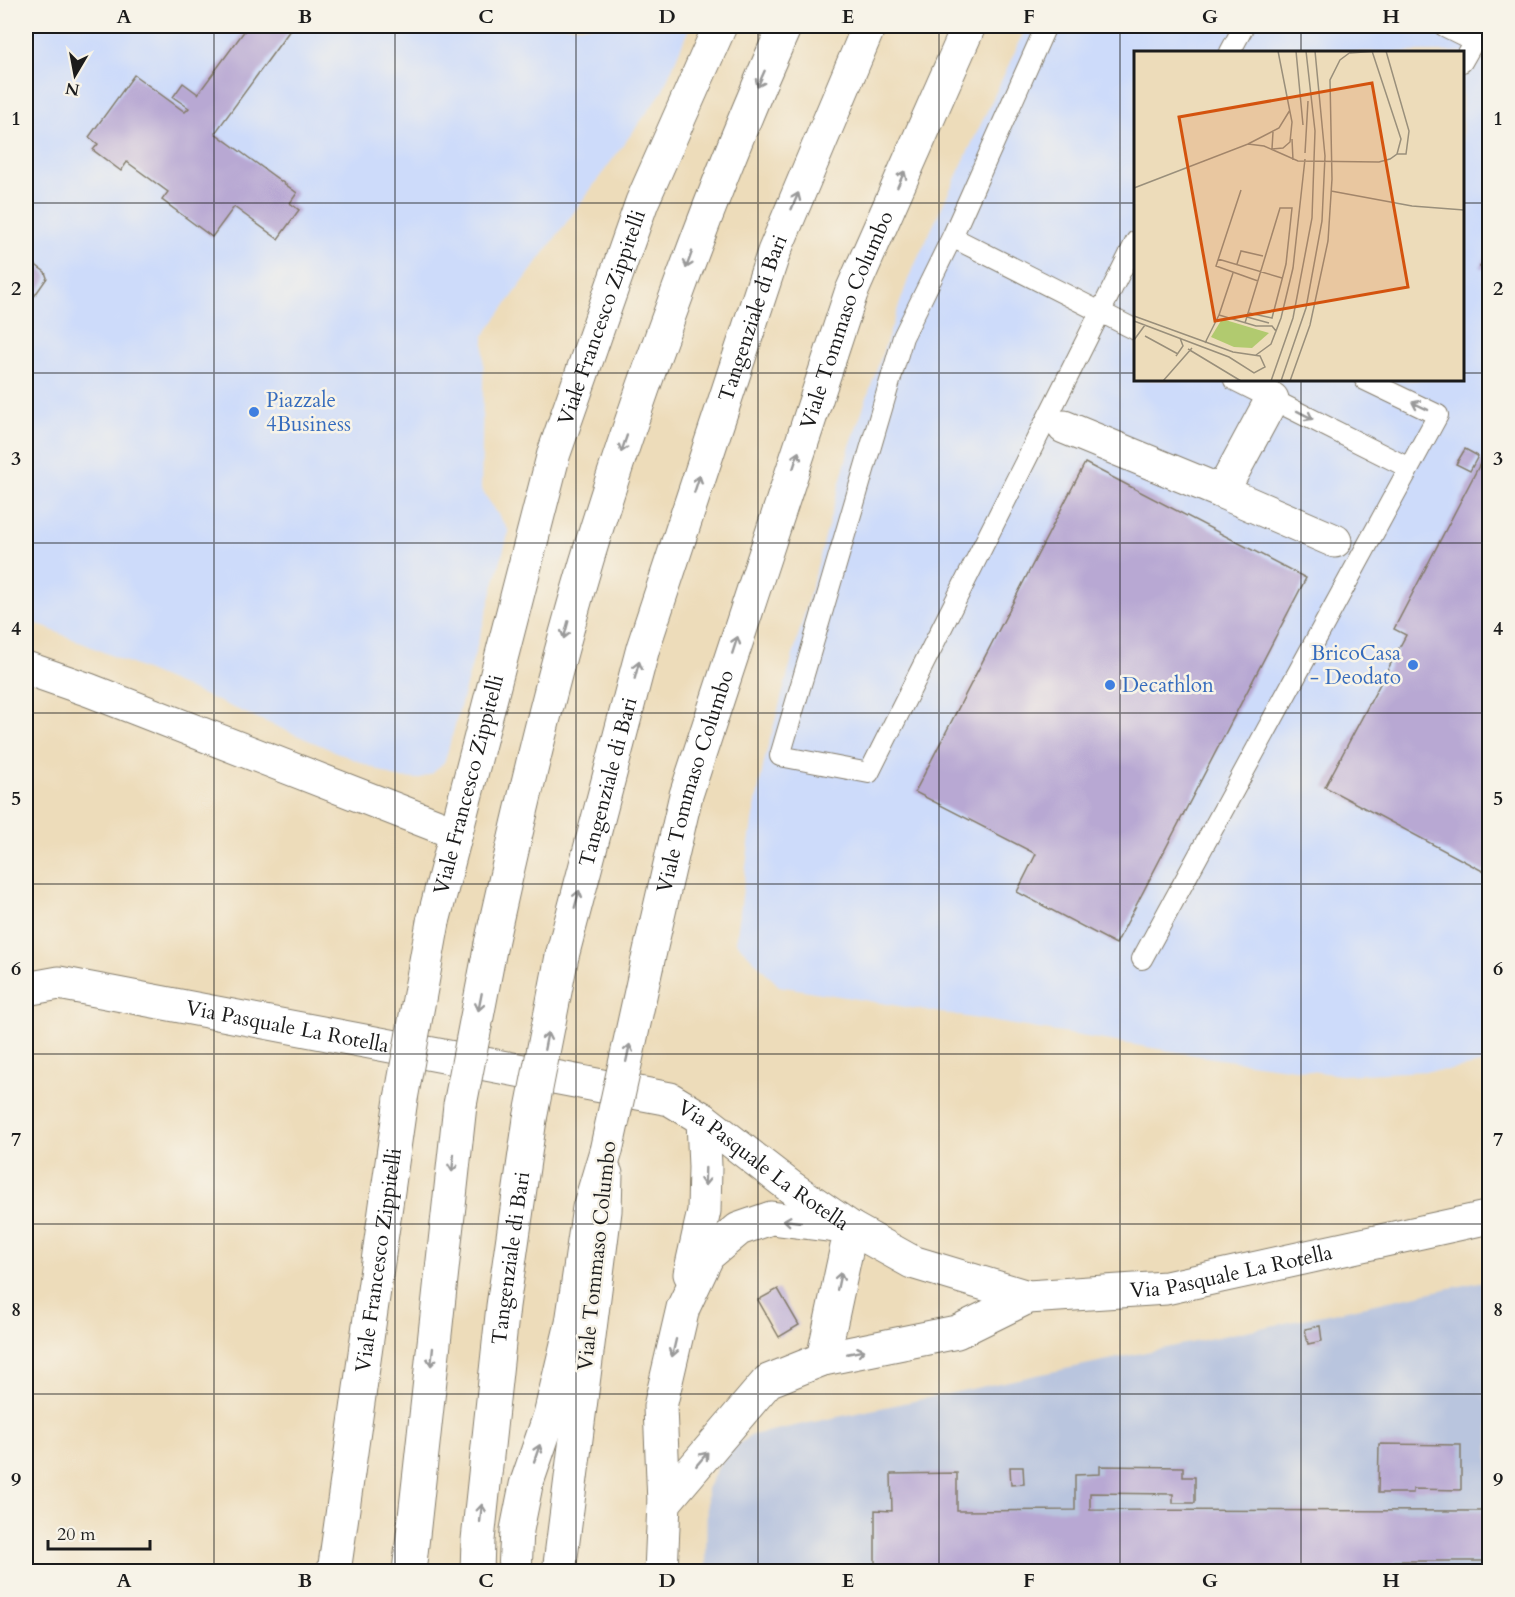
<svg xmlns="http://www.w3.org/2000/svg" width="1515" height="1597" font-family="Cardo,serif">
  <rect width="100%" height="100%" fill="#f7f3e8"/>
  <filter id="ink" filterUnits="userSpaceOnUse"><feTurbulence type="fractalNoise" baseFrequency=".0167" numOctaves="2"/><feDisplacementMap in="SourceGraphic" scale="12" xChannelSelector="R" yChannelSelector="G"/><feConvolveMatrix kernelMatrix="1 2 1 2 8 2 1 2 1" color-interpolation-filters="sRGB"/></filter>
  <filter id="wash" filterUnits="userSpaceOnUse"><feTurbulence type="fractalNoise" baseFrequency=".008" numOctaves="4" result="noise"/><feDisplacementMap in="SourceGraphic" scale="24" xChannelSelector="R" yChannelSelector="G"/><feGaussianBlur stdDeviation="1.35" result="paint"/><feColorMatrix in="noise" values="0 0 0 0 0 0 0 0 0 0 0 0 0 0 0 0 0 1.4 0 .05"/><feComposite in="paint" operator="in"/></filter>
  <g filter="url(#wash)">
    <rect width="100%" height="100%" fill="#eddcba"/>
    <path fill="#cddbfa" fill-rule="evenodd" d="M26,26H690L662,92L484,335L481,489L509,531L445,761L433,773L419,779L397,778L26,619Z
      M1027,26H1489V1062L1450,1070L1341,1075L1219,1059L779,986L736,942L752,822L765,758L850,446L909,277ZM1136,52H1462V380H1136Z"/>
    <path fill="#b9c5de" d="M1489,1280V1571L706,1572L707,1489L724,1456L735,1446L752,1435Z"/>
    <g id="blocks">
      <path fill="#b8a8d3" d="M248,26H293L215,133L297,193L290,203L299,210L278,239L234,207L212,237L162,200L168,192L127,162L121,171L93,150L98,144L89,137L134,75L185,112L189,108L173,97L183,83L198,94Z
        M1490,249V272L1480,267Z
        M26,258L45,272L47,278L33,298L26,299Z
        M1465,449L1478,456L1470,471L1456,464Z
        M1482,460L1490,464V875L1325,787L1406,635L1394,629Z
        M1085,463L1306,578L1116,944L1017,892L1036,854L915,792Z
        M778,1289L799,1325L779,1337L758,1300Z
        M1320,1326L1322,1341L1308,1344L1305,1329Z
        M1379,1444L1461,1445V1490L1413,1489V1493H1378Z
        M1100,1466L1183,1467V1477H1195V1503H1173V1494L1090,1493V1510L1490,1511V1561H1395V1572H875V1510L892,1511L891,1474L957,1473V1511L1075,1510V1475L1100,1474Z
        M1010,1467H1023L1024,1484L1011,1485Z"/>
    </g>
  </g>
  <g filter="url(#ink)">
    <use href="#blocks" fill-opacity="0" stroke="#847c6b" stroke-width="1.5"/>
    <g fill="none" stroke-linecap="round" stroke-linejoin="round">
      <defs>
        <path id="lane" d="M1046,26L952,237L903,337L780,756L869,773L1136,241
          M1444,26L1474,41L1462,62
          M1474,41L1485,26
          M1230,52L1244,26
          M952,237L1136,330
          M1234,380L1409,468
          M1142,959L1438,415L1365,380"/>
        <g id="street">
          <path d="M1064,427L1222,492L1272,399"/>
          <path d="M1222,492L1335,541"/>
          <path d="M26,668L89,690L456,833"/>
          <path id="s1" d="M433,922L554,453L642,202L720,26"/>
          <path d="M690,1274L704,1211L705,1167L703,1119"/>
          <path d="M664,1503L768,1381L823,1359L957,1332L1028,1297"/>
          <path id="s2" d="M334,1572L401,1099"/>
          <path d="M559,1572L605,1211L606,1174"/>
          <path d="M661,1572L664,1503L660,1407L683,1308L708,1255L739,1229L771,1218L851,1228L823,1359"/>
        </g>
        <g id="secondary">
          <path id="s3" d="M647,964L686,795L851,293L969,26"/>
          <path id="s4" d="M26,989L59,983L670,1099L703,1119L792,1188L851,1228L912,1262L1028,1297L1166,1288L1490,1217"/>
        </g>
        <g id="highway">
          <path d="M491,944C515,835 540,727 570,619C599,513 635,408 673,305C707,211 744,117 785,26"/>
          <path id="s5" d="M562,956L643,648L774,252L869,26"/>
          <path d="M409,1572L460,1105"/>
          <path id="s6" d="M477,1572L478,1540L503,1306L530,1119"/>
          <path d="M515,1572L517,1530L526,1485L550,1415L572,1323L589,1208L606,1151"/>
        </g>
      </defs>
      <use href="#lane" stroke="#847c6b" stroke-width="22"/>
      <use href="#street" stroke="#847c6b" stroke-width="35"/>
      <use href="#secondary" stroke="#847c6b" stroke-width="35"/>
      <use href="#highway" stroke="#847c6b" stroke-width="35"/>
      <use href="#lane" stroke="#fff" stroke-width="20"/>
      <use href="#street" stroke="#fff" stroke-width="33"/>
      <use href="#secondary" stroke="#fff" stroke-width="33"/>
      <use href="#highway" stroke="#fff" stroke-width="33"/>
      <defs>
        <path id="street-bridge" d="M401,1099L433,922"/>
        <path id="secondary-bridge" d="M606,1151L647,964"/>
        <path id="highway-bridge" d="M460,1105L491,944
          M530,1119L562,956"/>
      </defs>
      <use href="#street-bridge" stroke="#847c6b" stroke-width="35" stroke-linecap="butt"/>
      <use href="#secondary-bridge" stroke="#847c6b" stroke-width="35" stroke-linecap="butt"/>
      <use href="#highway-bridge" stroke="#847c6b" stroke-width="35" stroke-linecap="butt"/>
      <use href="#street-bridge" stroke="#fff" stroke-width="33"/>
      <use href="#secondary-bridge" stroke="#fff" stroke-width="33"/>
      <use href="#highway-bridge" stroke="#fff" stroke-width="33"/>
    </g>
    <defs><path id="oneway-shaft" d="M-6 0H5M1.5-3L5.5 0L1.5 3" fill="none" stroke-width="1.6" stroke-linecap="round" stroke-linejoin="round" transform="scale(1.5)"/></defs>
    <g stroke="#999">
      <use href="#oneway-shaft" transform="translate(761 79) rotate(114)"/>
      <use href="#oneway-shaft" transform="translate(901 179) rotate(-66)"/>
      <use href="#oneway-shaft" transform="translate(795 201) rotate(-67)"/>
      <use href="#oneway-shaft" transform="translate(689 260) rotate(110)"/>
      <use href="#oneway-shaft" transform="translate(1420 406) rotate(-154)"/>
      <use href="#oneway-shaft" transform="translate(1305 415) rotate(27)"/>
      <use href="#oneway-shaft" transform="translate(624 444) rotate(109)"/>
      <use href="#oneway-shaft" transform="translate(796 460) rotate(-72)"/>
      <use href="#oneway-shaft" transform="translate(697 484) rotate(-72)"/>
      <use href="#oneway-shaft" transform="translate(566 630) rotate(105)"/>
      <use href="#oneway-shaft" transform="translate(735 645) rotate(-72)"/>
      <use href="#oneway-shaft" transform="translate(637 670) rotate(-75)"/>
      <use href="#oneway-shaft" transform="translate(577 899) rotate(-75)"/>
      <use href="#oneway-shaft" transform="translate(480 1002) rotate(101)"/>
      <use href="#oneway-shaft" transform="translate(546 1041) rotate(-79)"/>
      <use href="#oneway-shaft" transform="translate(628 1053) rotate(-78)"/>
      <use href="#oneway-shaft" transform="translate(453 1163) rotate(96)"/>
      <use href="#oneway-shaft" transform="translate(705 1177) rotate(92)"/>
      <use href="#oneway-shaft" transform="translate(792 1221) rotate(-173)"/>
      <use href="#oneway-shaft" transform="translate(839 1281) rotate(-78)"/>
      <use href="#oneway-shaft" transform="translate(674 1348) rotate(103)"/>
      <use href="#oneway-shaft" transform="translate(856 1352) rotate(-11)"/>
      <use href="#oneway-shaft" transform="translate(432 1357) rotate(96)"/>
      <use href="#oneway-shaft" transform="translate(537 1453) rotate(-71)"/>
      <use href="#oneway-shaft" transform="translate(702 1459) rotate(-50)"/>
      <use href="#oneway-shaft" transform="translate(481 1513) rotate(-84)"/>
    </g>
  </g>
  <path fill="none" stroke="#1c1c1c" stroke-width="1.5" stroke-opacity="0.55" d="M214,26V1572M395,26V1572M576,26V1572M758,26V1572M939,26V1572M1120,26V1572M1301,26V52M26,203H1136M1462,203H1490M26,373H1136M1462,373H1490M1301,380V1572M26,543H1490M26,713H1490M26,884H1490M26,1054H1490M26,1224H1490M26,1394H1490"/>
  <g fill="#3f7fe0" stroke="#f7f3e8" stroke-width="2">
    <circle cx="254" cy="412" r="6"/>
    <circle cx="1413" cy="665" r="6"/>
    <circle cx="1110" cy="685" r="6"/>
  </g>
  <g text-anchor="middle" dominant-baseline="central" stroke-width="5" stroke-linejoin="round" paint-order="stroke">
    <g font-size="21" fill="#1c1c1c" stroke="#f7f3e8">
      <text stroke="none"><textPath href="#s1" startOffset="628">Viale Francesco Zippitelli</textPath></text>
      <text stroke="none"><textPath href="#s5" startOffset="666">Tangenziale di Bari</textPath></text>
      <text stroke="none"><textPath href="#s3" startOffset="675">Viale Tommaso Columbo</textPath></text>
      <text stroke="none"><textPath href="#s3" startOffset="189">Viale Tommaso Columbo</textPath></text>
      <text stroke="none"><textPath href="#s5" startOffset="180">Tangenziale di Bari</textPath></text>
      <text stroke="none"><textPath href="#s1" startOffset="142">Viale Francesco Zippitelli</textPath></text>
      <text stroke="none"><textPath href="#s4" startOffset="266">Via Pasquale La Rotella</textPath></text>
      <text stroke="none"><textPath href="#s4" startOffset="770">Via Pasquale La Rotella</textPath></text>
      <text transform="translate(597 1256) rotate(-84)">Viale Tommaso Columbo</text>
      <text stroke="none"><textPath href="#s6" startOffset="316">Tangenziale di Bari</textPath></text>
      <text stroke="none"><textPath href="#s2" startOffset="315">Viale Francesco Zippitelli</textPath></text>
      <text stroke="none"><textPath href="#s4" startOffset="1274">Via Pasquale La Rotella</textPath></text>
    </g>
    <g font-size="21" fill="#366cbe" stroke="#f7f3e8" text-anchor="start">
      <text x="266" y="400">Piazzale<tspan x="266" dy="24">4Business</tspan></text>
      <text x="1401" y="653" text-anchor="end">BricoCasa<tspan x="1401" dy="24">- Deodato</tspan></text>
      <text x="1122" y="685">Decathlon</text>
    </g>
  </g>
  <g transform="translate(1134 51)">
    <rect width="330" height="330" fill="#eddcba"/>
    <path d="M88,268L135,282L118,297L100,296L77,286Z" fill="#b1ca6f"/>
    <path fill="none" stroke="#998f7b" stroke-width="1.5" d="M162,0L169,74M252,0L275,80L272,103H263M216,2L244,0M139,81L138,98L149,97L156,91L158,71L144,0M158,88L159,109M114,93L145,77L156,59M171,102L174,50M0,137L114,93L130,95L164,110L245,111L256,108L263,103L267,88L238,0M107,139L82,215L124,230M197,140L278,155L330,159M84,208L148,227M103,213L107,200L129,205M99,222L85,264L122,275H138L142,280M0,265L99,301L126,305L131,316L120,322L95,306L0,270M113,266L135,272M111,272L146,157H158L152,213L138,267L115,262M11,285L44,303M0,289L11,274M71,292L85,264M54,298L107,330M122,304L137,293L147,267L159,217L171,108M42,305L49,295L46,287M29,330L58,297M137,330L159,267L178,167L181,80L172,0M147,330L172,257L188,170L191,105L181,0M156,330L176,274L194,190L198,128L196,29L206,9L218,0"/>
    <path fill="#d4530e" fill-opacity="0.15" stroke="#d4530e" stroke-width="3" d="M238,32L274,236L81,270L45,66Z"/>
    <rect width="330" height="330" fill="none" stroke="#1c1c1c" stroke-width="3"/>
  </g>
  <rect width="1515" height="1597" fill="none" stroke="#f7f3e8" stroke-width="66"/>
  <g transform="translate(75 75) rotate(190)" stroke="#f7f3e8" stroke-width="4.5" paint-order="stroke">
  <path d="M0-4.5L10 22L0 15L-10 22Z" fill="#1c1c1c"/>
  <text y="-9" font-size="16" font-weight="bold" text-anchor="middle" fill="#1c1c1c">N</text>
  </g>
  <path d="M48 1540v9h102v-9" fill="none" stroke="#1c1c1c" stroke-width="3"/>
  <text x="57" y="1540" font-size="18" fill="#1c1c1c" stroke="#f7f3e8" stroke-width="4.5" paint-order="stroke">20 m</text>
  <rect x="33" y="33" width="1449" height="1531" fill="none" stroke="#1c1c1c" stroke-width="2"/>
  <g font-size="20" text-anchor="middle" font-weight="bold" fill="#1c1c1c">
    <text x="124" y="23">A</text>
    <text x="305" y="23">B</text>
    <text x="486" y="23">C</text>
    <text x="667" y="23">D</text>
    <text x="848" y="23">E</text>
    <text x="1029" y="23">F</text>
    <text x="1210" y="23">G</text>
    <text x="1391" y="23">H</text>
    <text x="16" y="125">1</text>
    <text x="1498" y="125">1</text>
    <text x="16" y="295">2</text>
    <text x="1498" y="295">2</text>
    <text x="16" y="465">3</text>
    <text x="1498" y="465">3</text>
    <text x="16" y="635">4</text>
    <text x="1498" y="635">4</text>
    <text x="16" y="805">5</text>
    <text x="1498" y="805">5</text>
    <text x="16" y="975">6</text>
    <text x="1498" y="975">6</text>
    <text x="16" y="1146">7</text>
    <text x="1498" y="1146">7</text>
    <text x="16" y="1316">8</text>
    <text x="1498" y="1316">8</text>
    <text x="16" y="1486">9</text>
    <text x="1498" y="1486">9</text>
    <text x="124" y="1587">A</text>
    <text x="305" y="1587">B</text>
    <text x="486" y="1587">C</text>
    <text x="667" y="1587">D</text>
    <text x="848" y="1587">E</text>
    <text x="1029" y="1587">F</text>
    <text x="1210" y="1587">G</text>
    <text x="1391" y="1587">H</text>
  </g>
</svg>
